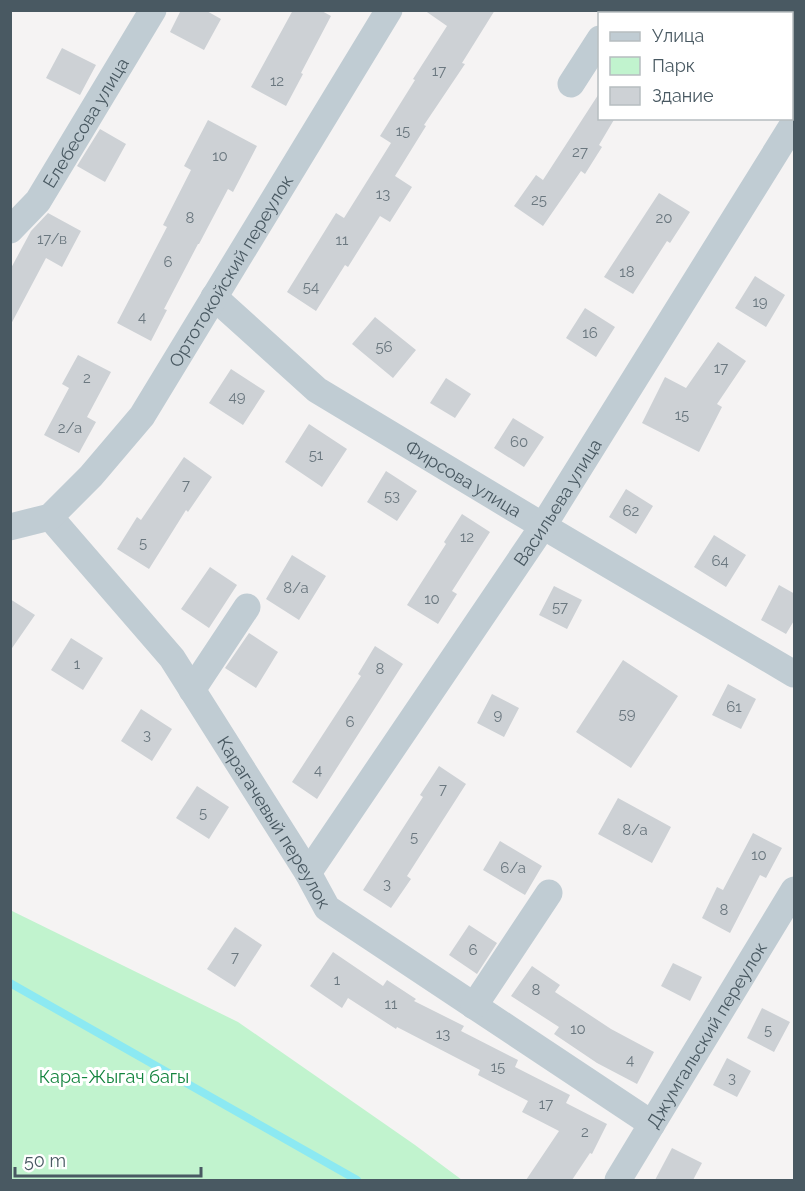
<svg xmlns="http://www.w3.org/2000/svg" width="805" height="1191" font-family="Raleway,sans-serif">
  <rect width="100%" height="100%" fill="#f5f3f3"/>
  <path fill="#c1f3ce" d="M10,910L238,1022L415,1145L462,1180H11Z"/>
  <g fill="none" stroke-linecap="round" stroke-linejoin="round">
    <path stroke="#8ce9f2" stroke-width="8" d="M10,983L357,1180"/>
  </g>
  <path fill="#cdd1d5" d="M181,10H205L221,19L204,50L170,32Z
    M293,10H320L331,16L301,73L303,74L286,106L251,87Z
    M424,10H495L462,63L465,64L424,125L426,126L395,176L412,187L390,222L380,216L348,267L345,265L316,311L287,292L336,213L344,218L391,143L380,136L415,80L413,79L447,26Z
    M62,48L96,65L80,95L46,78Z
    M600,92V118H615L599,145L602,147L585,174L581,171L543,226L514,206L536,175L543,180Z
    M208,120L257,146L233,192L228,189L199,244H198L164,309L167,310L151,341L117,323L167,227L163,225L191,170L184,166Z
    M100,129L126,144L105,182L77,166Z
    M659,193L690,212L670,243L667,241L633,294L604,277Z
    M48,213L81,231L62,267L46,258L10,326V270L31,231Z
    M755,276L785,295L766,327L735,308Z
    M585,308L615,327L596,357L566,338Z
    M375,317L416,350L393,378L352,344Z
    M718,342L746,361L717,404L722,407L699,452L642,423L665,377L686,388Z
    M78,355L111,372L87,417L96,422L79,453L44,435L69,388L62,384Z
    M231,369L265,391L243,425L209,403Z
    M446,378L471,394L455,418L430,403Z
    M513,418L544,437L524,467L494,448Z
    M309,424L347,449L322,487L285,462Z
    M184,457L212,477L188,512L186,510L149,569L117,549L137,517L141,520Z
    M386,471L417,491L397,521L367,502Z
    M626,489L653,506L636,534L609,517Z
    M462,514L490,532L452,591L457,594L438,624L407,605L446,544L444,542Z
    M714,535L746,555L726,587L694,567Z
    M292,555L326,576L299,620L266,599Z
    M210,567L237,585L209,628L181,609Z
    M779,585L795,594V619L786,634L761,620Z
    M554,586L582,600L567,629L539,615Z
    M10,599L35,615L10,651Z
    M249,633L278,652L256,688L225,668Z
    M71,638L103,658L83,690L51,670Z
    M375,646L403,664L317,799L292,782L361,676L358,674Z
    M623,660L678,696L631,768L576,732Z
    M728,684L756,699L741,729L712,715Z
    M492,694L519,708L504,737L477,723Z
    M141,709L172,729L152,761L121,741Z
    M439,766L466,784L407,876L411,879L391,908L363,890L423,797L420,795Z
    M197,786L229,807L209,839L176,818Z
    M618,798L671,827L652,863L598,834Z
    M753,833L782,848L766,878L760,875L730,933L702,918L717,887L723,890Z
    M500,841L542,866L525,895L483,870Z
    M469,925L497,943L477,974L449,955Z
    M235,927L262,945L235,987L207,969Z
    M333,952L383,986L387,980L416,999L414,1001L464,1026L461,1031L518,1060L515,1067L570,1095L566,1103L607,1124L592,1154L590,1153L572,1180H526L559,1131L522,1112L528,1101L478,1075L480,1070L397,1027L396,1029L348,998L342,1008L310,986Z
    M673,963L702,977L690,1001L661,986Z
    M532,966L560,985L555,992L611,1029L654,1052L637,1084L597,1063L554,1034L559,1027L511,996Z
    M762,1008L790,1022L774,1052L747,1038Z
    M727,1058L751,1071L737,1097L713,1085Z
    M672,1148L702,1163L693,1180H655Z"/>
  <g fill="none" stroke-linecap="round" stroke-linejoin="round">
    <g stroke="#c0ccd3" stroke-width="27">
      <path d="M616,14L618,10"/>
      <path d="M571,84L600,39"/>
      <path id="s1" d="M10,230L38,201L153,10"/>
      <path id="s2" d="M214,297L317,390L543,526L794,674"/>
      <path id="s3" d="M50,517L172,658L308,873L327,908L652,1124"/>
      <path id="s4" d="M10,527L50,517L91,476L142,416L389,10"/>
      <path d="M192,690L247,607"/>
      <path id="s5" d="M308,873L543,526L794,123"/>
      <path d="M474,1006L549,893"/>
      <path id="s6" d="M618,1180L794,890"/>
    </g>
  </g>
  <g text-anchor="middle" dominant-baseline="central" stroke-width="6" stroke-linejoin="round" paint-order="stroke">
    <g font-size="15" fill="#6a777f">
      <text x="439" y="71">17</text>
      <text x="277" y="81">12</text>
      <text x="403" y="131">15</text>
      <text x="580" y="152">27</text>
      <text x="220" y="156">10</text>
      <text x="383" y="194">13</text>
      <text x="539" y="200">25</text>
      <text x="190" y="218">8</text>
      <text x="664" y="218">20</text>
      <text x="52" y="239">17/в</text>
      <text x="342" y="240">11</text>
      <text x="168" y="262">6</text>
      <text x="627" y="272">18</text>
      <text x="311" y="287">54</text>
      <text x="760" y="302">19</text>
      <text x="142" y="317">4</text>
      <text x="590" y="333">16</text>
      <text x="384" y="347">56</text>
      <text x="721" y="368">17</text>
      <text x="87" y="378">2</text>
      <text x="237" y="397">49</text>
      <text x="682" y="415">15</text>
      <text x="70" y="428">2/а</text>
      <text x="519" y="442">60</text>
      <text x="316" y="455">51</text>
      <text x="186" y="485">7</text>
      <text x="392" y="496">53</text>
      <text x="631" y="511">62</text>
      <text x="467" y="537">12</text>
      <text x="143" y="543">5</text>
      <text x="720" y="561">64</text>
      <text x="296" y="588">8/а</text>
      <text x="432" y="599">10</text>
      <text x="560" y="607">57</text>
      <text x="77" y="664">1</text>
      <text x="380" y="669">8</text>
      <text x="734" y="707">61</text>
      <text x="627" y="714">59</text>
      <text x="498" y="715">9</text>
      <text x="350" y="722">6</text>
      <text x="147" y="735">3</text>
      <text x="318" y="770">4</text>
      <text x="443" y="789">7</text>
      <text x="203" y="813">5</text>
      <text x="635" y="830">8/а</text>
      <text x="414" y="837">5</text>
      <text x="759" y="855">10</text>
      <text x="513" y="868">6/а</text>
      <text x="387" y="884">3</text>
      <text x="724" y="910">8</text>
      <text x="473" y="950">6</text>
      <text x="235" y="957">7</text>
      <text x="337" y="980">1</text>
      <text x="536" y="990">8</text>
      <text x="391" y="1004">11</text>
      <text x="578" y="1029">10</text>
      <text x="768" y="1030">5</text>
      <text x="443" y="1034">13</text>
      <text x="630" y="1060">4</text>
      <text x="498" y="1067">15</text>
      <text x="732" y="1078">3</text>
      <text x="546" y="1104">17</text>
      <text x="585" y="1132">2</text>
    </g>
    <g font-size="18" fill="#495962" stroke="#fff">
      <text stroke="none"><textPath href="#s1" startOffset="132">Елебесова улица</textPath></text>
      <text stroke="none"><textPath href="#s4" startOffset="348">Ортотокойский переулок</textPath></text>
      <text stroke="none"><textPath href="#s2" startOffset="310">Фирсова улица</textPath></text>
      <text stroke="none"><textPath href="#s5" startOffset="447">Васильева улица</textPath></text>
      <text stroke="none"><textPath href="#s3" startOffset="380">Карагачевый переулок</textPath></text>
      <text stroke="none"><textPath href="#s6" startOffset="170">Джумгальский переулок</textPath></text>
    </g>
    <g font-size="18" fill="#13843e" stroke="#fff">
      <text x="114" y="1076">Кара-Жыгач багы</text>
    </g>
  </g>
  <rect width="805" height="1191" fill="none" stroke="#495962" stroke-width="24"/>
  <rect x="598" y="12" width="195" height="108" fill="#ffffff" stroke="#b6bdc0" stroke-width="1.5"/>
  <rect x="610" y="32" width="30" height="9" fill="#c0ccd3" stroke="#b6bdc0" stroke-width="1.5"/>
  <text x="652" y="42" font-size="18" fill="#495962">Улица</text>
  <rect x="610" y="57" width="30" height="18" fill="#c1f3ce" stroke="#b6bdc0" stroke-width="1.5"/>
  <text x="652" y="72" font-size="18" fill="#495962">Парк</text>
  <rect x="610" y="87" width="30" height="18" fill="#cdd1d5" stroke="#b6bdc0" stroke-width="1.5"/>
  <text x="652" y="102" font-size="18" fill="#495962">Здание</text>
  <path d="M15 1167v9h186v-9" fill="none" stroke="#495962" stroke-width="3"/>
  <text x="24" y="1167" font-size="18" fill="#495962" stroke="#ffffff" stroke-width="4.5" paint-order="stroke">50 m</text>
</svg>
